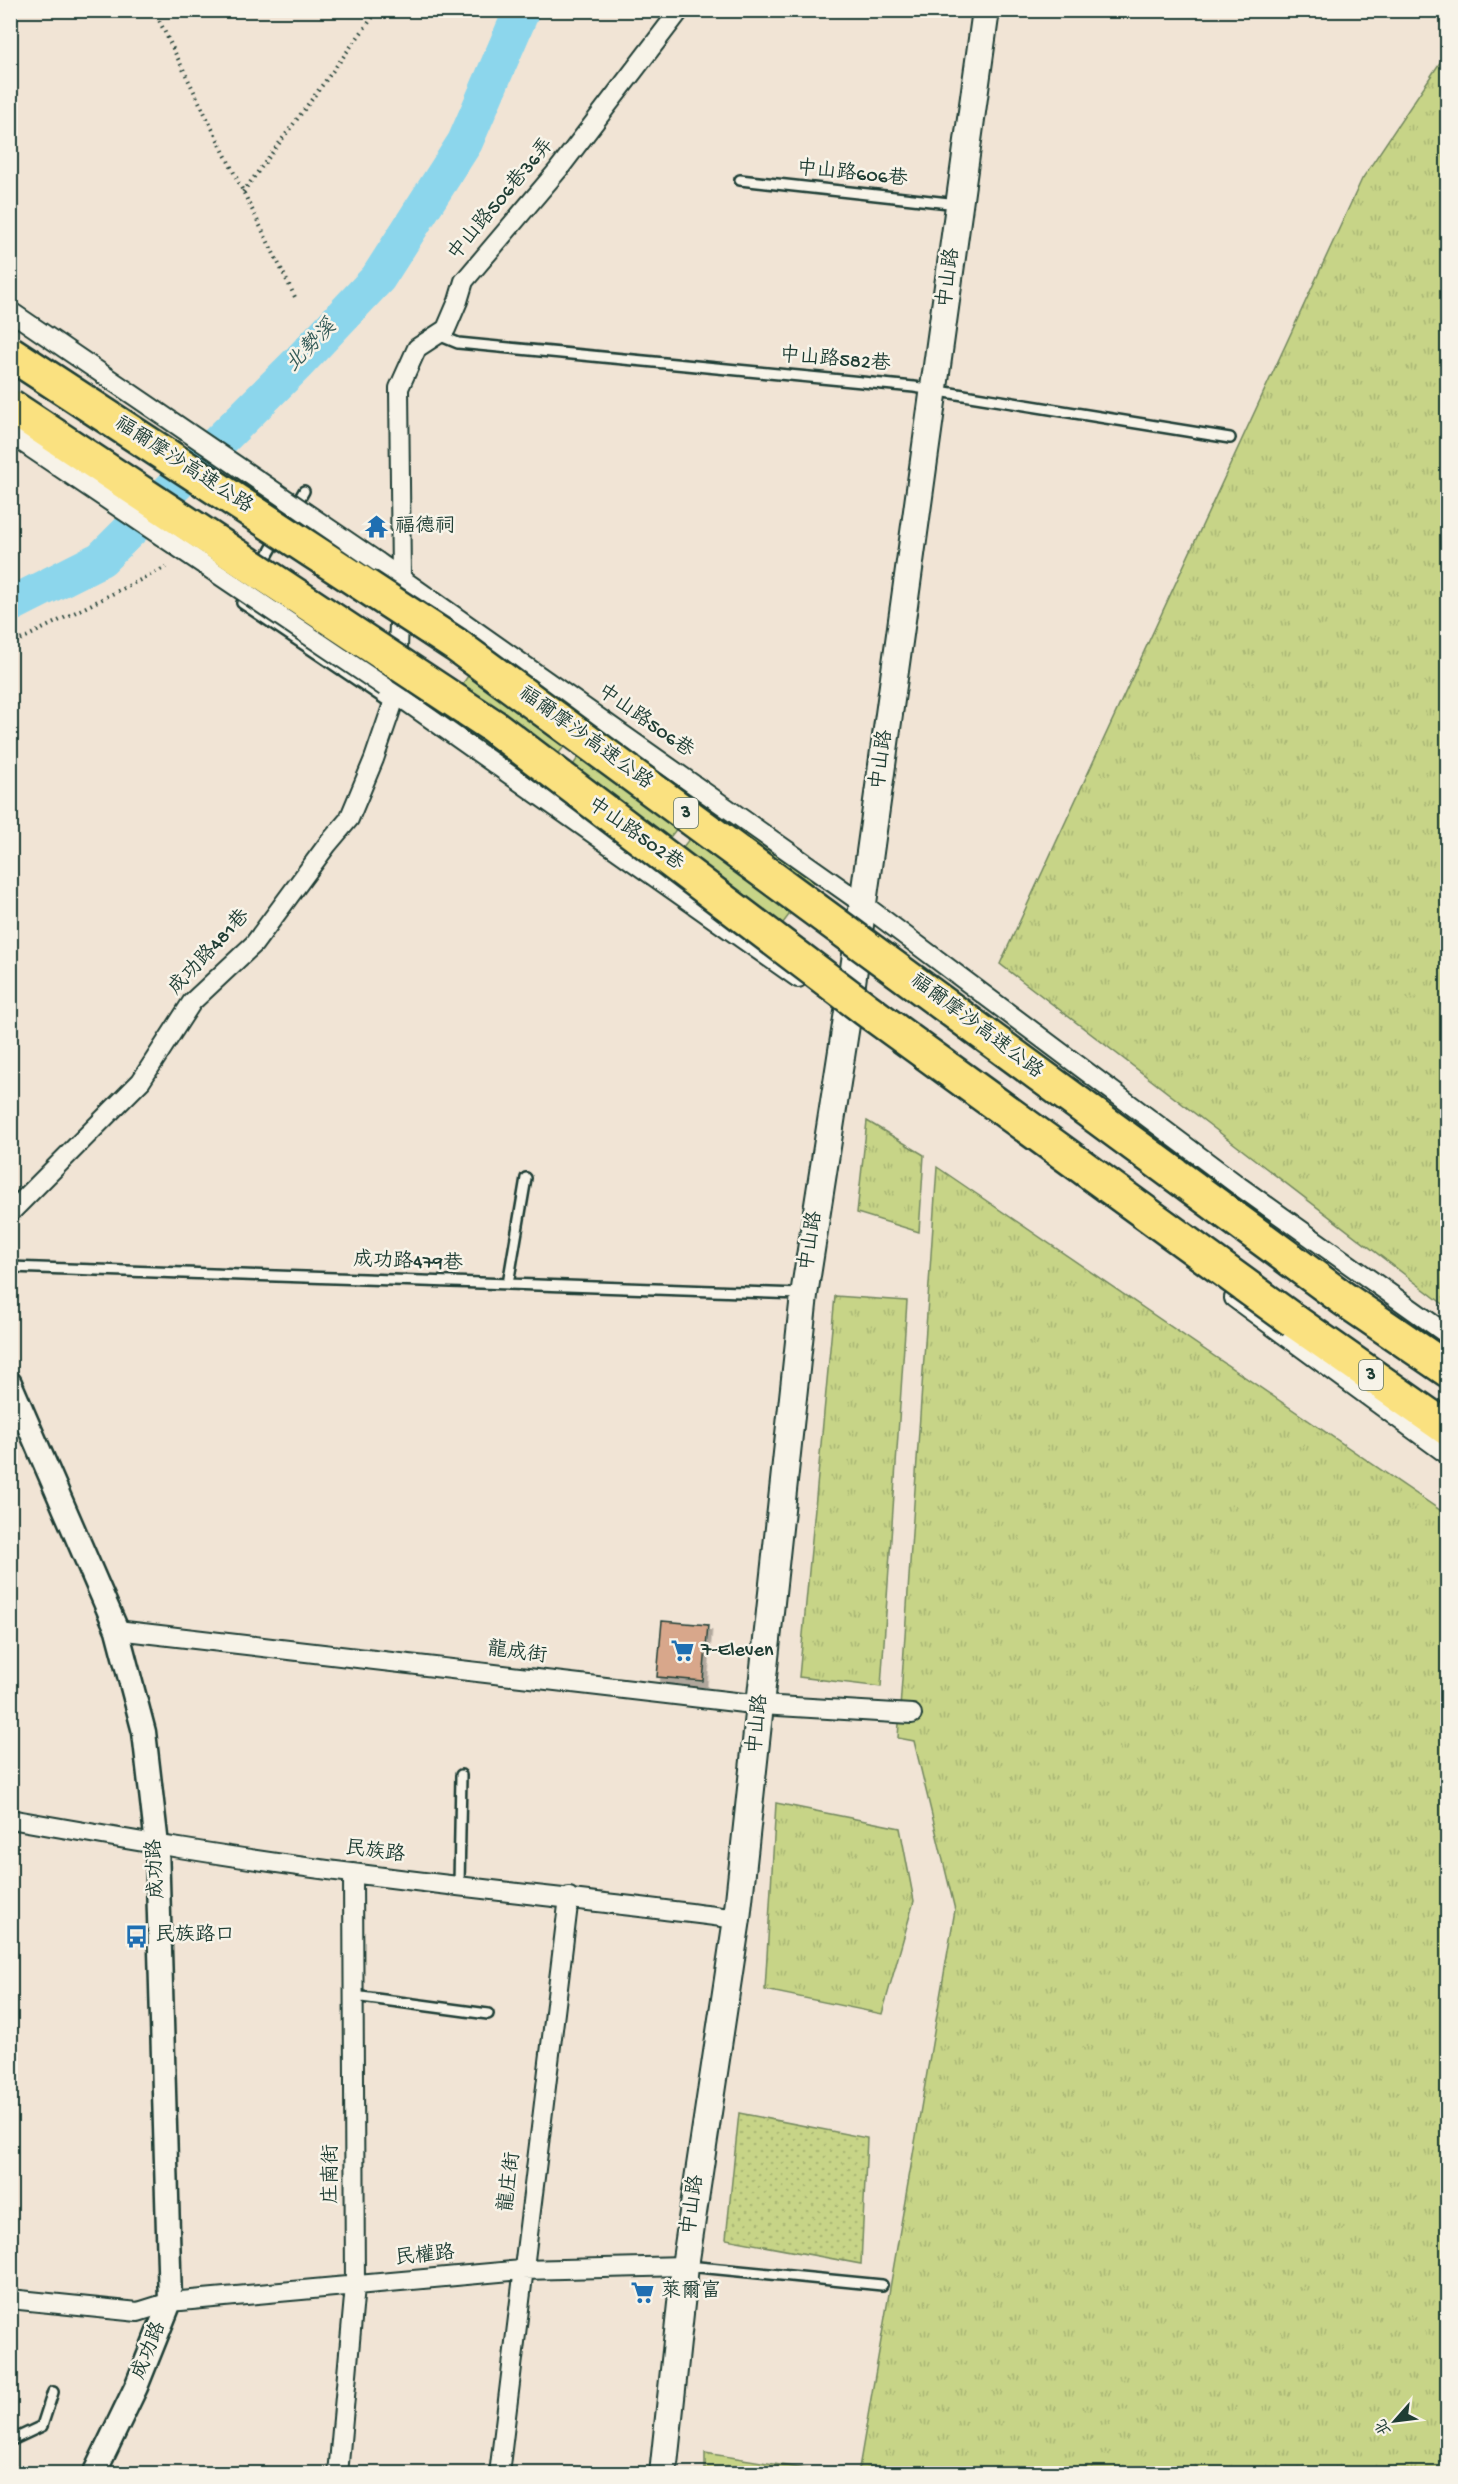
<svg xmlns="http://www.w3.org/2000/svg" width="1458" height="2484" font-family="'Gochi Hand','LXGW WenKai TC',sans-serif">
  <defs>
    <pattern id="grass-tufts" width="24" height="20" patternUnits="userSpaceOnUse" patternTransform="scale(1.5)"><rect width="24" height="20" fill="#c7d487"/><path d="M3 7l-1-3M5 7V3M7 7l1-3M15 17l-1-3M17 17v-4M19 17l1-3" fill="none" stroke="#aab775"/></pattern>
    <pattern id="park-dots" width="8" height="8" patternUnits="userSpaceOnUse" patternTransform="scale(1.5)"><rect width="8" height="8" fill="#c7d487"/><path d="M2 2h.1M6 6h.1" fill="none" stroke="#aab775" stroke-width="1.8" stroke-linecap="round"/></pattern>
    <filter id="shadow"><feDropShadow dx="3.5" dy="6" stdDeviation="0" flood-color="#0004"/></filter>
  </defs>
  <rect width="100%" height="100%" fill="#f1e4d5"/>
  <filter id="ink" filterUnits="userSpaceOnUse"><feTurbulence type="fractalNoise" baseFrequency=".0167" numOctaves="2"/><feDisplacementMap in="SourceGraphic" scale="12" xChannelSelector="R" yChannelSelector="G"/><feConvolveMatrix kernelMatrix="1 2 1 2 8 2 1 2 1" color-interpolation-filters="sRGB"/></filter>
  <g filter="url(#ink)">
    <path fill="url(#grass-tufts)" stroke="#73885e" stroke-width="1.5" d="M1447,52V1307L1000,964L1362,179Z
      M867,1121L924,1155L919,1232L857,1213Z
      M937,1167L1447,1515V2473L858,2474L955,1910L914,1741L898,1738Z
      M835,1296L907,1301L881,1687L799,1677Z
      M776,1803L900,1828L914,1901L882,2014L765,1990Z
      M705,2453L830,2473H705Z"/>
    <path fill="url(#park-dots)" stroke="#73885e" stroke-width="1.5" d="M739,2113L867,2138L861,2264L726,2239Z"/>
    <path fill="#c7d487" stroke="#73885e" stroke-width="1.5" d="M489,646L587,717L536,783L440,716Z
      M601,725L701,798L652,860L555,791Z
      M714,807L816,879L765,947L665,870Z"/>
    <g fill="none" stroke-linecap="round" stroke-linejoin="round">
      <path stroke="#8cd6ec" stroke-width="36" d="M10,605L101,559L298,363L378,278L465,142L522,10"/>
    </g>
    <path fill="#d8a78b" stroke="#1f3d34" stroke-width="1.5" filter="url(#shadow)" d="M662,1621L708,1625L703,1681L657,1677Z"/>
    <g fill="none" stroke-linecap="round" stroke-linejoin="round">
      <defs>
        <path id="service" d="M740,180L958,204
          M436,334L458,343L914,387L1230,438
          M261,567L304,491
          M247,593L242,603L392,704
          M10,1267L801,1294
          M508,1284L526,1178
          M459,1885L461,1775
          M354,1996L488,2014
          M688,2266L882,2285
          M10,2441L42,2426L53,2392"/>
        <path id="minor" d="M378,562L863,904L1239,1186L1448,1335
          M387,688L798,978
          M10,1213L141,1081L192,1002L254,944L327,845L349,819L374,759L396,695L401,577L399,388L417,348L446,329L458,301L464,281L558,170L680,10
          M1234,1298L1448,1455
          M117,1630L761,1705L912,1714
          M10,1819C124,1839 238,1859 352,1873C480,1890 609,1902 737,1919
          M10,2299L138,2312L170,2302L522,2270L685,2266
          M338,2474L355,2286L353,1874
          M499,2474L569,1897"/>
        <path id="tertiary" d="M10,1383L117,1630L144,1732L157,1845L170,2302L136,2387L94,2474"/>
        <path id="secondary" d="M663,2474L685,2266L737,1919L804,1295L848,1012L986,10"/>
        <path id="motorway" d="M1344,1299L1448,1370
          M1294,1321L1448,1429"/>
      </defs>
      <use href="#service" stroke="#1f3d34" stroke-width="14"/>
      <use href="#minor" stroke="#1f3d34" stroke-width="22"/>
      <use href="#tertiary" stroke="#1f3d34" stroke-width="27"/>
      <use href="#secondary" stroke="#1f3d34" stroke-width="30"/>
      <use href="#motorway" stroke="#1f3d34" stroke-width="38"/>
      <path stroke="#1f3d34" stroke-width="4" stroke-dasharray="1.5 4.5" stroke-linecap="butt" d="M154,10L295,297
        M243,192L378,10
        M10,645L166,567"/>
      <use href="#service" stroke="#f7f3e8" stroke-width="9"/>
      <use href="#minor" stroke="#f7f3e8" stroke-width="18"/>
      <use href="#tertiary" stroke="#f7f3e8" stroke-width="22"/>
      <use href="#secondary" stroke="#f7f3e8" stroke-width="26"/>
      <use href="#motorway" stroke="#fae180" stroke-width="33"/>
      <defs>
        <path id="minor-bridge" d="M10,311L378,562
          M10,434L385,687"/>
        <path id="motorway-bridge" d="M10,353L456,645L1344,1299
          M10,406L493,726L867,1010L1294,1321"/>
      </defs>
      <use href="#minor-bridge" stroke="#1f3d34" stroke-width="22" stroke-linecap="butt"/>
      <use href="#motorway-bridge" stroke="#1f3d34" stroke-width="38" stroke-linecap="butt"/>
      <use href="#minor-bridge" stroke="#f7f3e8" stroke-width="18"/>
      <use href="#motorway-bridge" stroke="#fae180" stroke-width="33"/>
    </g>
  </g>
  <defs>
    <symbol id="temple-bare" viewBox="-9 -9 18 18"><path d="M0-6L5-2H3V0L6.5 2.5H4V6H1.5V3h-3V6H-4V2.5H-6.5L-3 0V-2H-5Z" fill="#1f6fb2" stroke="#f7f3e8" stroke-width="2.5" paint-order="stroke"/></symbol>
    <symbol id="supermarket-bare" viewBox="-9 -9 18 18"><path d="M-6-5.5h2.5l.6 2H6L4.5 2H-2.5L-4.4-4H-6ZM-1.5 3.2a1.3 1.3 0 1 0 .1 0ZM3 3.2a1.3 1.3 0 1 0 .1 0Z" fill="#1f6fb2" stroke="#f7f3e8" stroke-width="2.5" paint-order="stroke"/></symbol>
    <symbol id="bus-bare" viewBox="-9 -9 18 18"><path d="M-5-6H5V4H4V6H2V4H-2V6H-4V4H-5ZM-3.5-4V0h7V-4ZM-3.5 1.2v1.5H-2V1.2ZM2 1.2v1.5H3.5V1.2Z" fill="#1f6fb2" stroke="#f7f3e8" stroke-width="2.5" paint-order="stroke"/></symbol>
  </defs>
  <g fill-rule="evenodd">
    <use href="#temple-bare" x="360" y="510" width="33" height="33"/>
    <use href="#supermarket-bare" x="666" y="1634" width="33" height="33"/>
    <use href="#bus-bare" x="120" y="1920" width="33" height="33"/>
    <use href="#supermarket-bare" x="626" y="2276" width="33" height="33"/>
  </g>
  <g text-anchor="middle" dominant-baseline="central" stroke-width="5" stroke-linejoin="round" paint-order="stroke">
    <g fill="#f7f3e8" stroke="#60746a" stroke-width="1.5">
      <rect x="674" y="798" width="24" height="30" rx="4.5"/>
      <rect x="1359" y="1360" width="24" height="30" rx="4.5"/>
    </g>
    <g font-size="18" font-weight="bold" fill="#1f3d34">
      <text x="686" y="813">3</text>
      <text x="1371" y="1375">3</text>
    </g>
    <g font-size="20" fill="#1f3d34" stroke="#f7f3e8">
      <text transform="translate(852 175) rotate(6)">中山路606巷</text>
      <text transform="translate(502 200) rotate(-50)">中山路506巷36弄</text>
      <text transform="translate(950 278) rotate(-82)">中山路</text>
      <text transform="translate(835 361) rotate(5)">中山路582巷</text>
      <text transform="translate(183 466) rotate(33)">福爾摩沙高速公路</text>
      <text transform="translate(645 722) rotate(35)">中山路506巷</text>
      <text transform="translate(585 739) rotate(36)">福爾摩沙高速公路</text>
      <text transform="translate(883 760) rotate(-82)">中山路</text>
      <text transform="translate(635 835) rotate(35)">中山路502巷</text>
      <text transform="translate(210 953) rotate(-47)">成功路481巷</text>
      <text transform="translate(976 1027) rotate(37)">福爾摩沙高速公路</text>
      <text transform="translate(812 1241) rotate(-81)">中山路</text>
      <text transform="translate(408 1263) rotate(2)">成功路479巷</text>
      <text transform="translate(517 1654) rotate(7)">龍成街</text>
      <text transform="translate(759 1724) rotate(-84)">中山路</text>
      <text transform="translate(375 1853) rotate(7)">民族路</text>
      <text transform="translate(157 1869) rotate(-93)">成功路</text>
      <text transform="translate(332 2174) rotate(-90)">庄南街</text>
      <text transform="translate(511 2182) rotate(-83)">龍庄街</text>
      <text transform="translate(694 2205) rotate(-82)">中山路</text>
      <text transform="translate(425 2257) rotate(-6)">民權路</text>
      <text transform="translate(150 2351) rotate(-68)">成功路</text>
    </g>
    <g font-size="20" fill="#1f3d34" stroke="#f7f3e8" text-anchor="start">
      <text x="395" y="527">福德祠</text>
      <text x="701" y="1651">7-Eleven</text>
      <text x="155" y="1936">民族路口</text>
      <text x="661" y="2292">萊爾富</text>
    </g>
    <g font-size="21" font-style="italic" fill="#355c59" stroke="#f7f3e8">
      <text transform="translate(312 347) rotate(-46)">北勢溪</text>
    </g>
  </g>
  <rect width="1458" height="2484" fill="none" stroke="#f7f3e8" stroke-width="36"/>
  <rect x="18" y="18" width="1422" height="2448" fill="none" stroke="#1f3d34" stroke-width="2" filter="url(#ink)"/>
  <g transform="translate(1395 2421) rotate(242)" stroke="#f7f3e8" stroke-width="4.5" paint-order="stroke">
  <path d="M0-4.5L10 22L0 15L-10 22Z" fill="#1f3d34"/>
  <text y="-9" font-size="16" font-weight="bold" text-anchor="middle" fill="#1f3d34">北</text>
  </g>
</svg>
